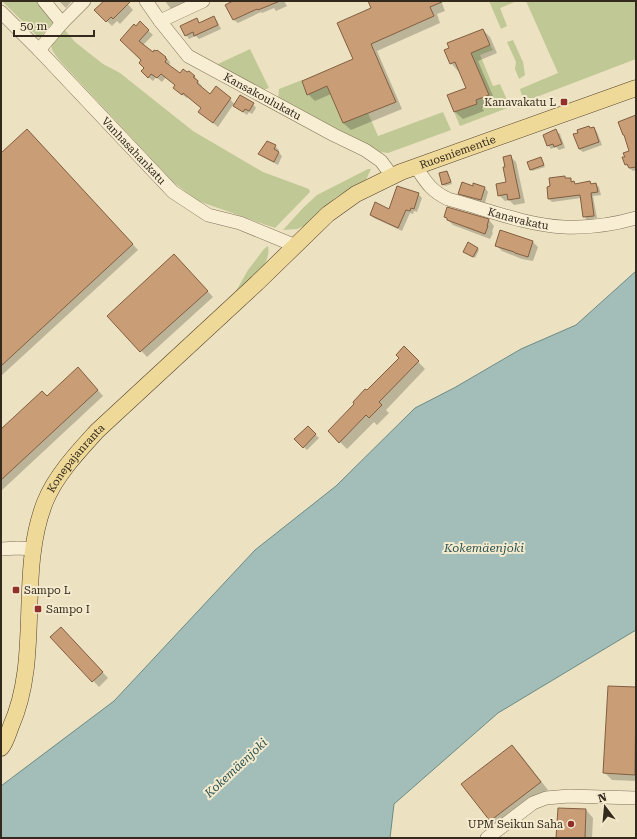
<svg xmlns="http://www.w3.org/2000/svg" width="637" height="839" font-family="'Roboto Serif',serif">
  <rect width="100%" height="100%" fill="#ece1c0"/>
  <path fill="#c0c995" d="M2,1H40L56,19L39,38Z
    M489,1H517L500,8L507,26L501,29Z
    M526,1H636V59L526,101L522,96L520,89L558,73Z
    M62,30H65L75,42L103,64L120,73L193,131L263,172L309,189L310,192L275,228L198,201L173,182L60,61C47,45 50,46 62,30Z
    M513,40L523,62L525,75L519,79L515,69L516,62L507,42Z
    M490,45L493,50L480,55L493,86L500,84L510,107L460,126L454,112L477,104L476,100L489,95L471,53Z
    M250,49L269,88L263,90L218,64Z
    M302,80L308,94L327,86L343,123L368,113L378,136L443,112L451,130L388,153L380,152L278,99L279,89Z
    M368,169H371L366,180L336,197L306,225L297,229L283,230L303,208L317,195Z
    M268,246C272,265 250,280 238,291H236L248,270L264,249Z"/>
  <path fill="#a3beb8" stroke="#6b8b85" d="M636,271V630L498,713L394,804L390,838H1V786L114,701L255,550L336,486L415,408L454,388L521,349L576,325Z"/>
  <path fill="#0003" d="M59,1H72L66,8Z
    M105,1H125L133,10L120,24L117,21L112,26L96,10Z
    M165,1H190L171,9Z
    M244,1H284L287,6L276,11L274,8L262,13L261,12L238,23L234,20L226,5Z
    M369,1H441L445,11L437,14L440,23L377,51L402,109L351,130L343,123L331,94L315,101L308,94L355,60L372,8Z
    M214,17L217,21L221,29L199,39L196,36L189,39L186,35L196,19L200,23Z
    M140,23L153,35L143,45L153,53L165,57L170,62L169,66L180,75L194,76L199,81L198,82L202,86L201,88L210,95L230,99L235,105L253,104L256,108L252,114L249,112L247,115L233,105L218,127L204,116L202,108L188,97L187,98L179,92L176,86L166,77L162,82L156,77L153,81L147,76L142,60L136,27Z
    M483,30L490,37L497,53L478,61L496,103L482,108L484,111L463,119L455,112L449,95L467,88L460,70L458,71L451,63Z
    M636,116V170L633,171L626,165V157L630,152Z
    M594,128L597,132L602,145L583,152L579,149L591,129Z
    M556,131L560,134L565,148L559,150L556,147L551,149L548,145Z
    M33,136L138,250L1,376V155Z
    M264,145L275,146L279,150L278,152L282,156L278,165L263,157L260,154Z
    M510,156L516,162L525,203L514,205L509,200L505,201L499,195L507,182L506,168Z
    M542,160L545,167L532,171L531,170Z
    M447,172L452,184L445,186L443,184Z
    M564,177L566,179H570L576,185L590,182L593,185L596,184L599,187L601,195L593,196L597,218L587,220L584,216L581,198L552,202L549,199Z
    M485,188L488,192L485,203L463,197L460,193Z
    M418,194L422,198L417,212L414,211L413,214L410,213L402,231L374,218L371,215L390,210Z
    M448,220H489L494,226L492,232L493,233L490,239L453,225Z
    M533,242L538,247L533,261L522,259L502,251L496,245Z
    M477,248L479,250L475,258L466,253Z
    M180,261L213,297L147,357L109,316Z
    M404,347L425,369L386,410L389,413L377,425L374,422L347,449L329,431L400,358Z
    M84,374L103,396L1,491V430Z
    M308,427L319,438L307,450L296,439Z
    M67,634L108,678L99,687L52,637Z
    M609,687L636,688V781L612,780L604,772Z
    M512,746L520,754L548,790L498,828L491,821Z
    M586,810L593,818L592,838H557Z"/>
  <path fill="#c99e77" stroke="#825e40" d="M104,1H131L113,19L111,17L106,22L94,10Z
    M233,1H280L258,10L257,9L233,20L225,5Z
    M368,1H444L430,7L434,16L371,44L396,102L343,123L327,86L307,95L302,81L353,59L337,23L371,8Z
    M214,16L218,25L194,36L193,32L185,36L180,26L197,18L199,23Z
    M140,21L149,30L139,41L153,52L154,50L156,51L157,50L166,57L165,58L167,59L165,62L180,73L183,69L187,72L189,71L195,76L193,77L198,81L197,83L210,94L216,86L231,98L213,123L198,112L201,108L183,93L182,95L173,88L175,85L161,74L157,78L151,74L148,78L141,71L144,68L139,63L141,60L120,40L134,24L136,26Z
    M483,29L490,45L471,53L489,95L476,100L477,104L454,112L447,95L466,88L455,62L450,64L444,50L449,48L447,43Z
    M240,95L254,103L249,111L245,109L243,112L233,106Z
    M636,115V167L629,168L627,164L625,165L622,157H625L623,153L629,151L624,135H623L618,122Z
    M589,126L590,128L594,127L599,142L579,149L573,134L578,133L577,130Z
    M27,129L133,244L1,366V153Z
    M556,129L562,144L554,147L553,144L547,146L543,135Z
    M267,141L276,145L274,149L279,152L274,162L258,154Z
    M511,155L520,198L508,200L507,194L498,196L496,184L506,182L503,167H505L503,157Z
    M541,157L544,165L530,170L527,162Z
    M447,171L451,182L442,185L439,173Z
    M565,176V178H571V182L574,181L575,184L590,181L591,184L596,183L598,192L591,193L594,216L583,217L580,195L548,199L547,187L550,186L549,178Z
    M462,182L473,186V183L485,187L481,200L458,194Z
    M397,186L419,193L414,209L411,208L410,211L406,210L398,228L370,215L375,202L389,209Z
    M447,207L489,219L487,226H488L485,234L447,220V218L444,217Z
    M500,230L533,241L528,257L515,253L514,252L495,246Z
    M468,242L478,248L473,257L463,252Z
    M174,254L208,291L140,352L107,316Z
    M404,346L419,361L379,402L382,405L369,418L366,415L339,443L328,431L354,404L353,402L365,389L367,390L399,358L396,355Z
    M78,367L98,390L1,480V429L42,391L47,396Z
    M308,426L316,434L303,448L294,439Z
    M61,627L103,672L92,682L50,637Z
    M608,686L636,687L635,775L603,773Z
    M512,745L541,782L490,821L461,784Z
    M558,808L586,809L585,838H556Z"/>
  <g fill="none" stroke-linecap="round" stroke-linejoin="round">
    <defs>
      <g id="minor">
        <path d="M44,1L62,23L84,1"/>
        <path id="s1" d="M146,1L160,21L188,56L334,135L365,150L381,161L392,176"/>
        <path id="s2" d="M1,12L39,50L173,192L208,215L240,223L296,246"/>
        <path d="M160,21L203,1"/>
        <path d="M39,50L62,23"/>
        <path id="s3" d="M416,167C426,182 431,191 448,199C486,209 525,225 564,227C588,228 612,225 636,218"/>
        <path d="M1,549L18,548L33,549"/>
        <path d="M487,838L533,803L546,798L569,796L636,798"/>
      </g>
      <g id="major">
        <path id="s4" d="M1,748C6,742 8,734 11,726C42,656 17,573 45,502C56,475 78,452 97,431L257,283L328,214L356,194L401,172L636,88"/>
      </g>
    </defs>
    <use href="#minor" stroke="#847259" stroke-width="14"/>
    <use href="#major" stroke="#52402d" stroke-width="17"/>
    <use href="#minor" stroke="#f7eed3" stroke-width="13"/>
    <use href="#major" stroke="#efd998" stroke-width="16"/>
  </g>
  <g fill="#91302b" stroke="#f4ebcf" stroke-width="1.5">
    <rect x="560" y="98" width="8" height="8" rx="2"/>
    <rect x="12" y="586" width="8" height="8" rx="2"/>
    <rect x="34" y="605" width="8" height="8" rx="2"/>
    <circle cx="571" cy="824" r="4"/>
  </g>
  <g text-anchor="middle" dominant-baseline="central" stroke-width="4" stroke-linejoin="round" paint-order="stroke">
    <g font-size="11" fill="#34291d" stroke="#f4ebcf">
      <text stroke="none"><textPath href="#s1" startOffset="154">Kansakoulukatu</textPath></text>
      <text stroke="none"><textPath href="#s2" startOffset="192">Vanhasahankatu</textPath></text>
      <text stroke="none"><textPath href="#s4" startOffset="802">Ruosniementie</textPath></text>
      <text stroke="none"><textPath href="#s3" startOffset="119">Kanavakatu</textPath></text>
      <text stroke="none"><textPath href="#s4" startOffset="306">Konepajanranta</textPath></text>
    </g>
    <g font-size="11" fill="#34291d" stroke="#f4ebcf" text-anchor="end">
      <text x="556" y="102">Kanavakatu L</text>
      <text x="24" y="590" text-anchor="start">Sampo L</text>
      <text x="46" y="609" text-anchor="start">Sampo I</text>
      <text x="563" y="824">UPM Seikun Saha</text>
    </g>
    <g font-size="12" font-style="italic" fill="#2c5453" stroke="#f4ebcf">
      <text x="484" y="548">Kokemäenjoki</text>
      <text transform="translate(236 768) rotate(-43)">Kokemäenjoki</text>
    </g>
  </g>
  <rect width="637" height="839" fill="none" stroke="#34291d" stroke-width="4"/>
  <g transform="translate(605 807) rotate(344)" stroke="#f4ebcf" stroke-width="3" paint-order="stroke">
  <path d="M0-3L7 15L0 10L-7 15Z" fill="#34291d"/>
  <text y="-6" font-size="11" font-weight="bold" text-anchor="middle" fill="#34291d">N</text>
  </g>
  <path d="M14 30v6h80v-6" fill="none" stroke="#34291d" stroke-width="2"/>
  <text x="20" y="30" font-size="12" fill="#34291d" stroke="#f4ebcf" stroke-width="3" paint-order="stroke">50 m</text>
</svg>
